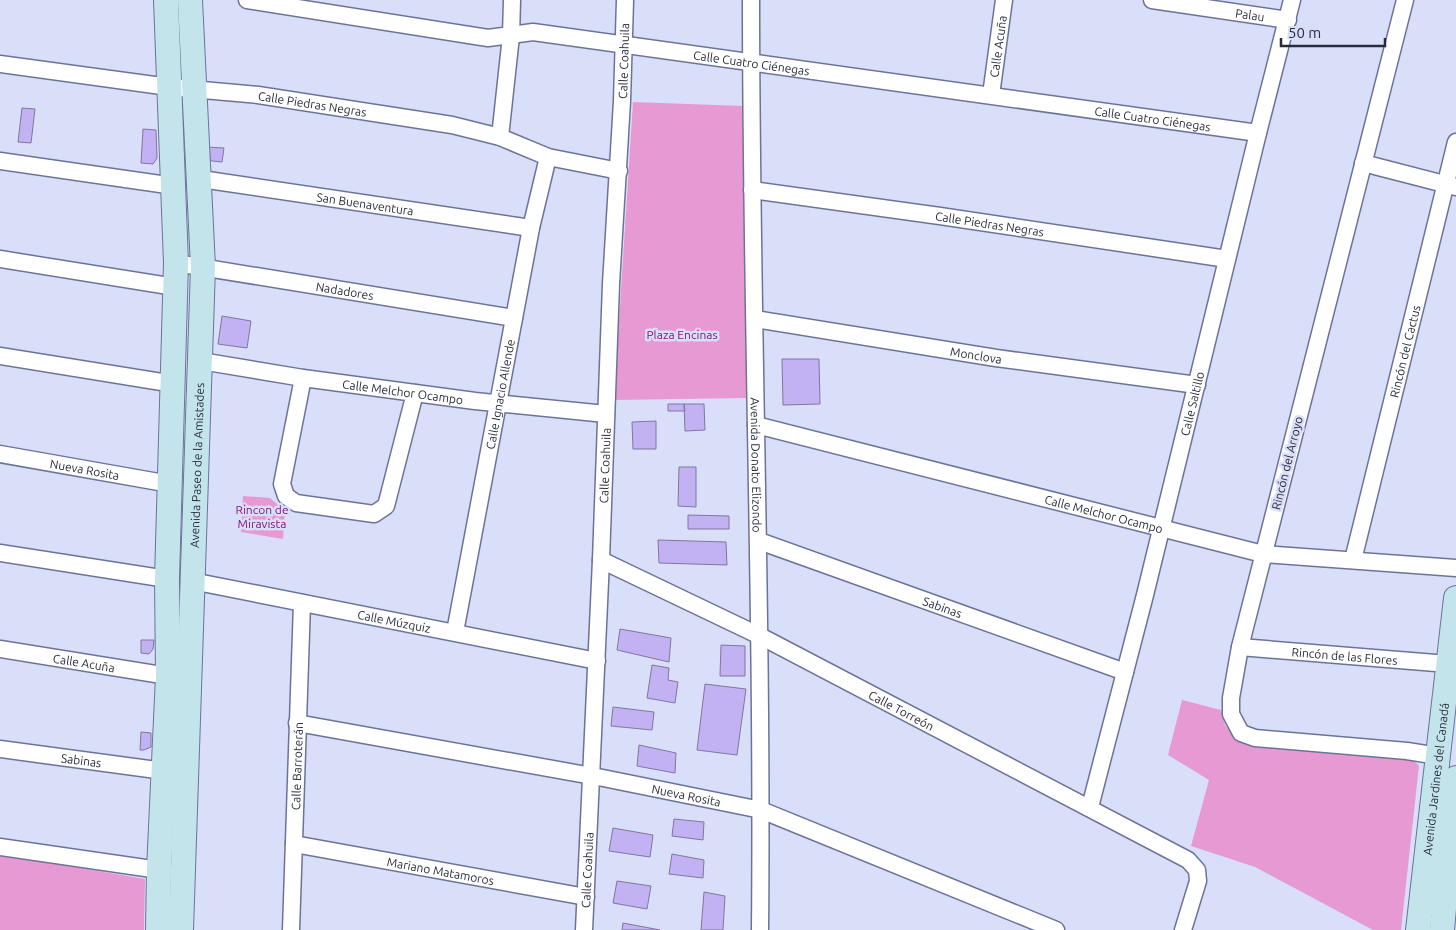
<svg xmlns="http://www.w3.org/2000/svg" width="1456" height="930" font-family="Ubuntu,sans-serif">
  <rect width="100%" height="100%" fill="#d9dff9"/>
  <path fill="#e799d4" d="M633,102L744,106L747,398L614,400Z
    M243,496L270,498L285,511L283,539L241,532Z
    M1182,700L1221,710L1225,725L1233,735L1411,757L1419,766L1401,930H1373L1255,867L1191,846L1209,780L1168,755Z
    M0,854L145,879L144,930H0Z"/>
  <path fill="#c2b2f3" stroke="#80779d" d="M22,108L35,109L31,143L18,142Z
    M143,129L156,130L157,158L153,164L141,163Z
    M206,147L224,148L222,162L212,161L206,155Z
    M222,316L251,321L247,348L218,344Z
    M782,359H819L820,404L783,405Z
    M668,404H684L685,411H668Z
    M684,404H704L705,430L685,431Z
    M656,421V449H633L632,422Z
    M679,467H696V507L678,506Z
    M688,515L729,516V529H688Z
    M658,540L726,542L727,565L659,563Z
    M620,629L671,638L669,662L617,650Z
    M141,640H154L153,649L149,654L141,653Z
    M721,645L745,646V676H720Z
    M652,665L669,668L668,680L678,682L675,703L647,698Z
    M705,684L746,689L737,755L697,750Z
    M613,707L654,712L652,730L611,726Z
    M141,732L151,733V747L144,750H140Z
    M639,745L676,753L675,773L637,766Z
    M674,819L704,822L703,840L672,836Z
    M613,828L653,835L650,857L609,851Z
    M672,854L704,860L703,878L669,874Z
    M617,881L651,886L647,909L613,903Z
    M704,892L725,896L723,930H701Z
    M623,923L660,930H622Z"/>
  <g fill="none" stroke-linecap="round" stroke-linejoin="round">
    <defs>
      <g id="street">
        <path id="s1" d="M247,0L488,38L533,32L1258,133"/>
        <path id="s2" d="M751,0C751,310 763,620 760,930"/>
        <path id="s3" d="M1152,0L1288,20"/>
        <path d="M1405,0L1240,647L1231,698V714L1241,733L1255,738L1407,751L1438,756"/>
        <path id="s4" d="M0,64L169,87L258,95L452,125L500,137L548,157L619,171"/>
        <path id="s5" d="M991,95L1004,0"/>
        <path d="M500,137L511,36L512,0"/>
        <path d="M0,161L174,186"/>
        <path d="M1363,163L1456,187"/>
        <path id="s6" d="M201,179L531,228"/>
        <path id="s7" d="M752,190L940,216L1227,259"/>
        <path d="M0,259L175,287"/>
        <path id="s8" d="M176,263L514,318"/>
        <path id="s9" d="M755,319L996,358L1197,385"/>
        <path d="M0,356L174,384"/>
        <path id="s10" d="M201,361L303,378L475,401L606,414"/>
        <path d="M303,378L282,484L286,496L296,503L374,514L386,506L415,393"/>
        <path id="s11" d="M756,425L1263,554L1456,568"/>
        <path id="s12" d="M0,454L170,484"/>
        <path id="s13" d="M759,541L1125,672"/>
        <path d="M0,553L167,579"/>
        <path id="s14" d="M601,560L760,636L1188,860L1197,870L1198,881L1183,930"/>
        <path id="s15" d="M1353,560L1456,142"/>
        <path id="s16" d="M192,581L597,661"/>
        <path id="s17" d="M455,632L531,228L548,157"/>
        <path id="s18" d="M1240,647L1448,664"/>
        <path id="s19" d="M0,649L168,676"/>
        <path id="s20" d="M297,723L603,778L761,810L1056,930"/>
        <path id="s21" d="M0,749L164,771"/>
        <path id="s22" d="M1090,807L1145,595L1258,133L1292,0"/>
        <path id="s23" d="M294,844L586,897"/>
        <path d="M0,847L159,870"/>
        <path id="s24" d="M291,930L302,603"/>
        <path id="s25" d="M584,930L601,560L611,284L622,101L625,0"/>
      </g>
      <g id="secondary">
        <path d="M158,930L159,870L168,676L167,579L176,263L166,0"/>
        <path id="s26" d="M181,930L203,267L190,0"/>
        <path id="s27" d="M1418,930L1456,598"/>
        <path d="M1442,930L1456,778"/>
      </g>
    </defs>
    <use href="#street" stroke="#6c7399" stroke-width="19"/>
    <use href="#secondary" stroke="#6c7399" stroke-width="26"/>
    <use href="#street" stroke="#fff" stroke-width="16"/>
    <use href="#secondary" stroke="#c4e4ec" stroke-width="24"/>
  </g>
  <g text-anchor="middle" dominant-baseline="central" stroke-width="5" stroke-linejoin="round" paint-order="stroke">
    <g font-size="12" fill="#292c3c" stroke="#d9dff9">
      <text stroke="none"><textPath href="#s3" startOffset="99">Palau</textPath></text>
      <text stroke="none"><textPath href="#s5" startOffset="49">Calle Acuña</textPath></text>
      <text stroke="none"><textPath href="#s25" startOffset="870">Calle Coahuila</textPath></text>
      <text stroke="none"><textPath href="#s1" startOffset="510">Calle Cuatro Ciénegas</textPath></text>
      <text stroke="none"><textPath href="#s4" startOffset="315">Calle Piedras Negras</textPath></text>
      <text stroke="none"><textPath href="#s1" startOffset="915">Calle Cuatro Ciénegas</textPath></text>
      <text stroke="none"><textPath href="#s6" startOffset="166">San Buenaventura</textPath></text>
      <text stroke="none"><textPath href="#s7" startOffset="240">Calle Piedras Negras</textPath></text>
      <text stroke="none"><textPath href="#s8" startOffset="171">Nadadores</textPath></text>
      <text stroke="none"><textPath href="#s15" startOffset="215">Rincón del Cactus</textPath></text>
      <text stroke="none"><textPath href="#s9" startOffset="224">Monclova</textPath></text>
      <text stroke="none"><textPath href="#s10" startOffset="204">Calle Melchor Ocampo</textPath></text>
      <text stroke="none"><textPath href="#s17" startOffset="242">Calle Ignacio Allende</textPath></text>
      <text stroke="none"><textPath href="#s22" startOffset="416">Calle Saltillo</textPath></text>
      <text transform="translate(1287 463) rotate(-76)">Rincón del Arroyo</text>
      <text stroke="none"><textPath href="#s26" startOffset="465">Avenida Paseo de la Amistades</textPath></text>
      <text stroke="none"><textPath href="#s25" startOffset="465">Calle Coahuila</textPath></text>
      <text stroke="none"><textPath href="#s2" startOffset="465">Avenida Donato Elizondo</textPath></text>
      <text stroke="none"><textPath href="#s12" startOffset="86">Nueva Rosita</textPath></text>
      <text stroke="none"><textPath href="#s11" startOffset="359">Calle Melchor Ocampo</textPath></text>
      <text stroke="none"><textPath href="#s13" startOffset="195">Sabinas</textPath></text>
      <text stroke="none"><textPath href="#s16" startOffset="206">Calle Múzquiz</textPath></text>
      <text stroke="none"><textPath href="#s18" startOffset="105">Rincón de las Flores</textPath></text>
      <text stroke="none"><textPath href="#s19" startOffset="85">Calle Acuña</textPath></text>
      <text stroke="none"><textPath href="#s14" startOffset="336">Calle Torreón</textPath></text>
      <text stroke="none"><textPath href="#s21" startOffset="82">Sabinas</textPath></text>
      <text stroke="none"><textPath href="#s24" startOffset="164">Calle Barroterán</textPath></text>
      <text stroke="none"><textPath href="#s27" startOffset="152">Avenida Jardines del Canadá</textPath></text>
      <text stroke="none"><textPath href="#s20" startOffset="396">Nueva Rosita</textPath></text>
      <text stroke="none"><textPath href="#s25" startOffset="60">Calle Coahuila</textPath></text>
      <text stroke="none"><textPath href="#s23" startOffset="149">Mariano Matamoros</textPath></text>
    </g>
    <g font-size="12" fill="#8a1278" stroke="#d9dff9">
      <text x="682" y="334">Plaza Encinas</text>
      <text x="262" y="509">Rincon de<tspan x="262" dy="14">Miravista</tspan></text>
    </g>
  </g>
  <path d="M1281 38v8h104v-8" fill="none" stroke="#292c3c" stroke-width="2.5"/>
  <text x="1288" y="38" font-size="15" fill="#292c3c" stroke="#d9dff9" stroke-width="4" paint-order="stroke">50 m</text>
</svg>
